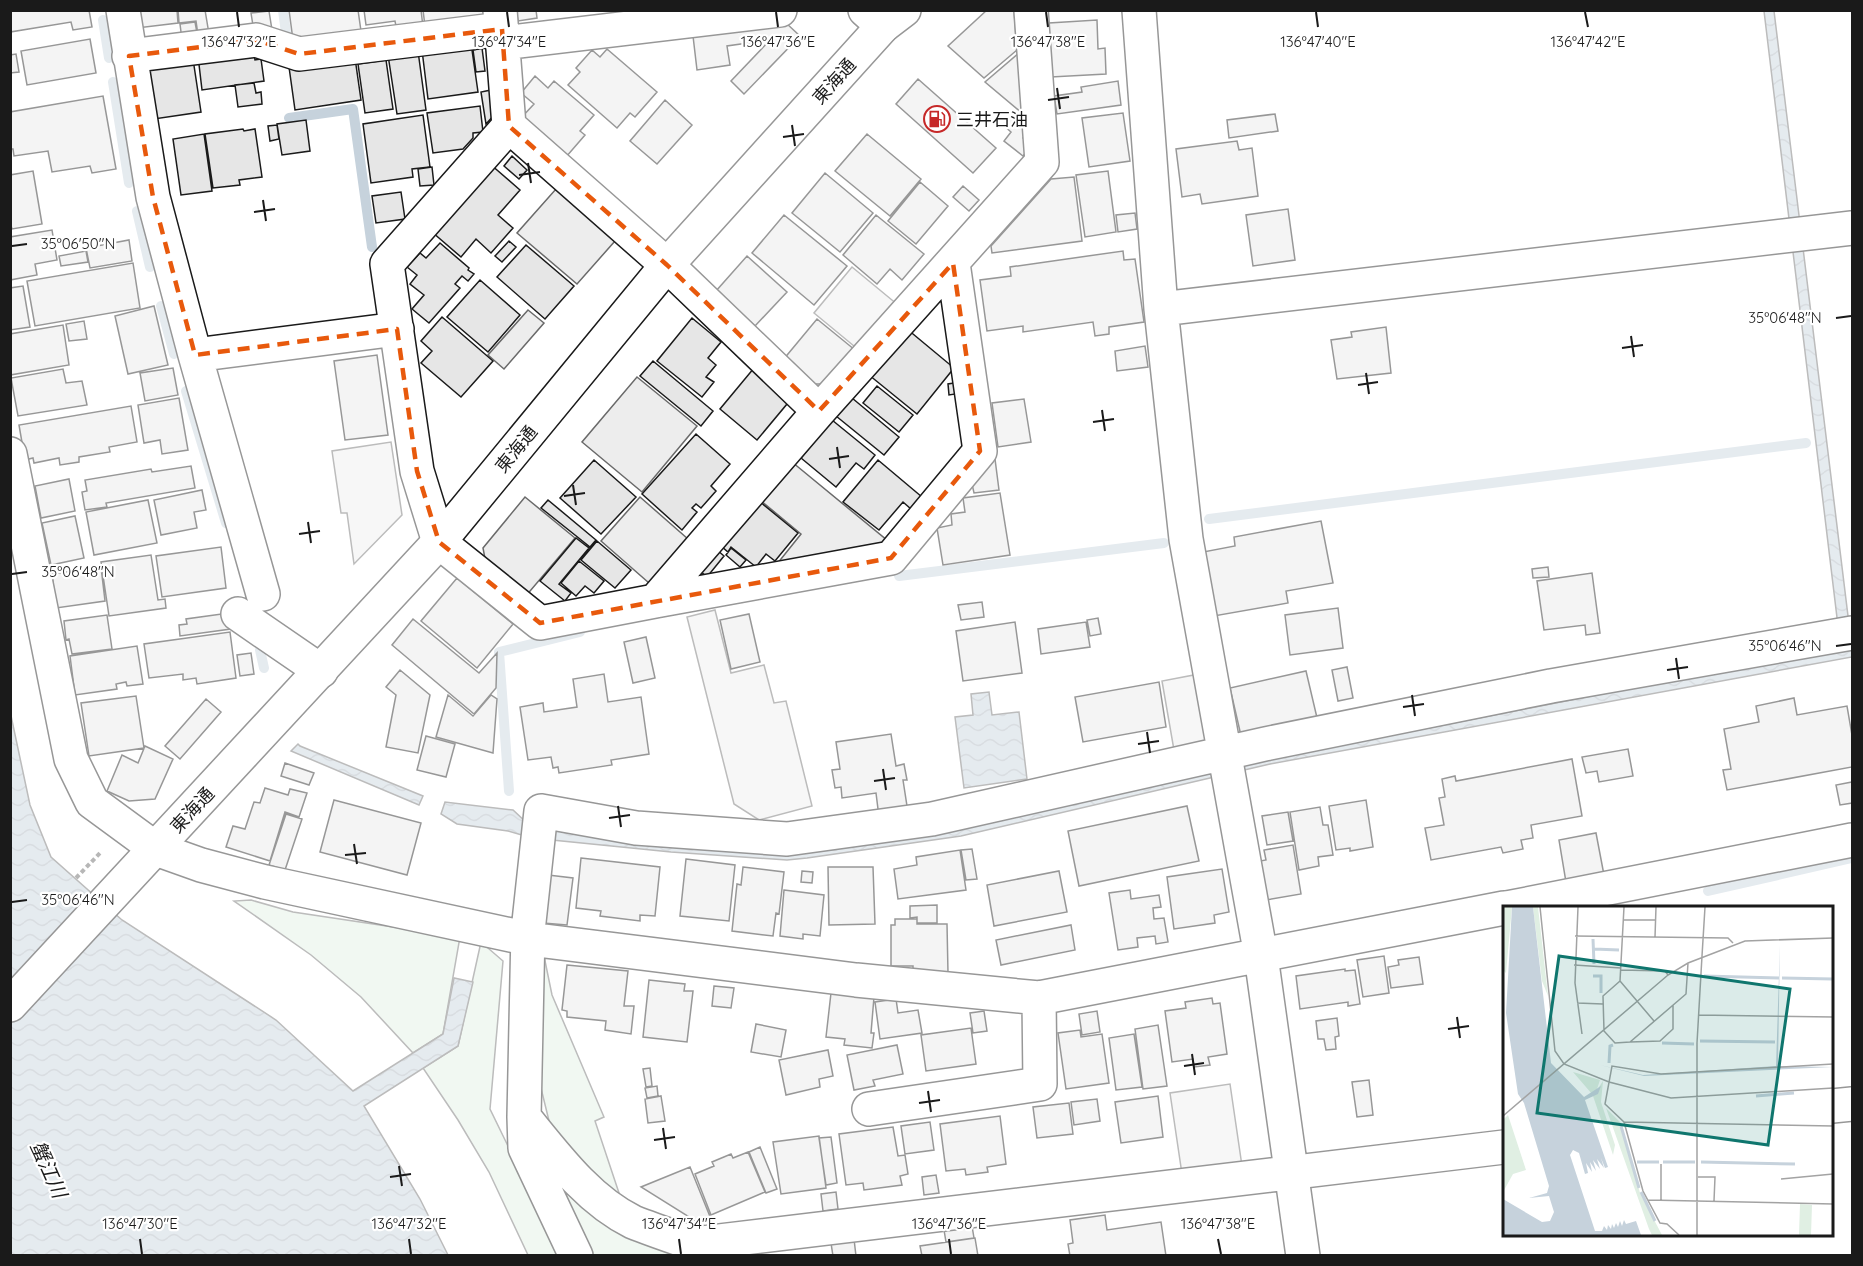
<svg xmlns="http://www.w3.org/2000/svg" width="1863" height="1266" font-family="Quicksand,'Noto Sans JP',sans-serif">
  <defs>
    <pattern id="water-waves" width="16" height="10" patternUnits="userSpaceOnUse" patternTransform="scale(1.5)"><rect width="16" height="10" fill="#c6d2dc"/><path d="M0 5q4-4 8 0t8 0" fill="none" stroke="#aab4bc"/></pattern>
  </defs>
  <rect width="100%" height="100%" fill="#fff"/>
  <path fill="#e0efe3" stroke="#6a6a6a" stroke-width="1.5" d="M251,900L293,912L460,937L443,1034L413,1053L361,997L311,955L234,901Z
    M481,942L503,961L490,1109L561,1255H528L489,1172L458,1120L423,1068L458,1046Z
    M544,956L552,995L604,1117L595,1121L622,1202L551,1129L539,1080Z
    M541,1153L672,1254L673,1255H591Z"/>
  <path fill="#ededed" stroke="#6a6a6a" stroke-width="1.5" d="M556,189L615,241L577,284L517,233Z
    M852,267L898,305L860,351L814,313Z
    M528,310L544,323L504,369L488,355Z
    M637,377L697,426L642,492L582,442Z
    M391,442L402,515L354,564L347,513H341L332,451Z
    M792,462L888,541L883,549L777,564L801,534L760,500Z
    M525,497L575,538L525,597L486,564L483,548Z
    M640,497L688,539L649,583L601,541Z
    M715,610L731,673L764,665L774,703L786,701L812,806L759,820L734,804L687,617Z
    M1194,675L1208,750L1175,756L1162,681Z
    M1230,1084L1242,1166L1182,1174L1170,1093Z"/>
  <path fill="url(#water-waves)" stroke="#6a6a6a" stroke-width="1.5" d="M1764,11H1774L1849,624L1852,633V657L1270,764L961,836L807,858L787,860L671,852L532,838L508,831L457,824L441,814L445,802L513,810L527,823L791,846L1266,754L1408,732L1834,648L1838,626Z
    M989,692L992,715L1019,712L1027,779L964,788L955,717L973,715L971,694Z
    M10,711L30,805L51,857L122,920L276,1020L353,1091L443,1034L454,978L473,982L458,1046L364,1106L420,1199L448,1255H11Z
    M298,744L300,746L423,796L419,805L291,751Z"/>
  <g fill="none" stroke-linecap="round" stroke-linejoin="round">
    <path stroke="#c6d2dc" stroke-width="10" d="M283,10L287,41
      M103,20L109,58
      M113,82L129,183
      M289,118L353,109L372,247
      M137,211L150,267
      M161,306L174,354
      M186,391L226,523
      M1209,519L1806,443
      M899,576L1164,543
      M260,650L264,668
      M509,791L499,652L580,632
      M1708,891L1852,858"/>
  </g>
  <path fill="#e6e6e6" stroke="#1a1a1a" stroke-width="1.5" d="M10,10H89L92,27L73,30L71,22L10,32Z
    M134,10H177L178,23L137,28Z
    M178,10H205L209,34L198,35L196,21L179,23Z
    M289,10H358L361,31L293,40Z
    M364,10H421L423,27L397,31L395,21L366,25Z
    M423,10H488V14L453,19L425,26Z
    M516,10H536L537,18L518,21Z
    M987,10H1014L1017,50L984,78L948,46Z
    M269,11L272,30L254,32L251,13Z
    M1097,20L1098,49L1105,48L1106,74L1051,77L1049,23Z
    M195,22L198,38L182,40L180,24Z
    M786,23L800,36L744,94L731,81L770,40L727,46L730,65L697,70L693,36Z
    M90,39L96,73L27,85L21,51Z
    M471,43L478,92L428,99L422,50Z
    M482,48L485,71L476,72L473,50Z
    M253,49L255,60L261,59L264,81L202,90L198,56Z
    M607,49L657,92L635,117L630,113L617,128L568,85L580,72L576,68L592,50L600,57Z
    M418,51L426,110L397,114L388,55Z
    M1019,53L1025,109L1022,113L985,82Z
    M16,54L19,72L10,73V55Z
    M355,58L361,100L295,110L289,67Z
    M193,59L201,112L154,119L146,66Z
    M386,60L393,109L365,113L358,64Z
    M535,76L548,88L554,81L594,115L580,131L585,135L566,157L521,118L534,104L521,93Z
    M918,79L996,148L973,173L896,104Z
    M1118,81L1121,105L1057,114L1054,96L1082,92L1081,87Z
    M254,83L256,93L261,92L262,104L238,107L235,85Z
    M491,90L495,114L486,124L481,92Z
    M103,96L116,169L92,173L90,166L52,172L48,151L14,156L13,149H10V112Z
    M665,100L692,125L657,164L630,141Z
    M480,106L483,132L473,133V138L463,149L433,153L427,113Z
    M1014,112L1026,122L1028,133L1023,138L1032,145L1023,156L1004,141L1011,132L1003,125Z
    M1123,113L1130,161L1089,167L1082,118Z
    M1275,114L1278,131L1229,138L1227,120Z
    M423,115L430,167L412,169L413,177L371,183L363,124Z
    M306,120L310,151L282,155L277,124Z
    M277,125L279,139L270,141L268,126Z
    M243,129L244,131L255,129L262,177L239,180L240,185L213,188L205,134Z
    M204,134L212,191L181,195L173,139Z
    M867,134L921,179L890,216L835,171Z
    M1237,141L1239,150L1252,148L1258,196L1202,204L1200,194L1182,197L1176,149Z
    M512,156L527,170L519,179L504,166Z
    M490,164L520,190L498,215L513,228L491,253L476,239L461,257L432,232Z
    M432,167L434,185L420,186L418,169Z
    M33,171L42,224L12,229L10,222V175Z
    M1108,171L1116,232L1085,237L1076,175Z
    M825,173L873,213L840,252L792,213Z
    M1074,177L1082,241L992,253L991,246L1051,179Z
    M920,182L948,206L916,244L888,221Z
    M963,186L979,200L969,211L953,197Z
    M401,192L405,219L376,223L372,196Z
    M1288,209L1295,260L1253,266L1246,215Z
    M1135,213L1137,229L1118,232L1116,215Z
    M784,215L847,266L814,305L752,253Z
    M876,215L924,254L902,280L890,269L877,284L843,255Z
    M52,230L57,260L35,264L37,275L10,280V237Z
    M129,240L132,261L90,268L86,248Z
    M509,241L516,247L502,262L495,256Z
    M440,243L469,268L468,270L474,274L468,281L462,276L455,284L460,288L429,323L412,309L424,295L410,284L417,275L407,267L420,253L426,258Z
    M526,245L574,286L545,319L497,277Z
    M86,251L88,262L61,266L59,256Z
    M1123,251L1124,260L1135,259L1144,322L1109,327V334L1095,336L1093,322L1023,332V326L987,331L980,280L1011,276L1010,267Z
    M747,256L787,292L755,326L716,291Z
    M133,263L140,308L35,326L27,281Z
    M480,280L520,315L488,352L447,317Z
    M23,286L30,327L10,330V288Z
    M154,306L168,365L128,374L115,316Z
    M442,317L493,361L461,397L421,363L432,351L421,341Z
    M692,318L721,342L708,358L716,365L706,377L714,382L702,397L657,361Z
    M817,319L855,350L825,384H812L783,360Z
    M84,321L87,339L69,341L66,324Z
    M63,325L69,365L10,375V334Z
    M1386,327L1391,373L1337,379L1331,340L1352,337L1351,332Z
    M907,329L954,368L917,414L869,375Z
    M1145,346L1148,367L1117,371L1115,351Z
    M377,355L388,435L345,440L334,361Z
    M653,361L713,411L701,426L640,376Z
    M173,368L178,395L145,401L140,373Z
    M754,368L792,398L757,440L720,409Z
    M63,369L66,383L82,381L87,405L18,416L11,378Z
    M960,382L962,393L949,395L948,384Z
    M877,386L913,415L899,432L863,403Z
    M179,398L188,450L162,454L160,440L144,443L138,405Z
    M852,398L899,437L884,455L836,416Z
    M1024,399L1031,442L998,447L992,403Z
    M131,406L137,442L109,447L110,452L79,457V462L60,465L59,458L34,463L33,458L25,460L19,425Z
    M832,420L875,455L864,469L856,463L836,487L801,458Z
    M696,434L730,464L711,486L716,491L701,508L696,504L692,508L697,512L682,530L642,494Z
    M995,459L999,490L974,493L972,484Z
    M594,460L636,497L601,534L560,498Z
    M878,460L922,497L911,509L903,502L879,530L843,502Z
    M191,466L195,488L106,503L107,507L85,510L82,492L87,491L85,480L151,469L152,472Z
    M69,479L75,511L41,518L35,486Z
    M202,490L206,510L194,512L197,528L161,535L154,500Z
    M1000,493L1010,555L943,565L937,528L952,525L951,514L965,512L963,498Z
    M148,500L157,543L94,555L86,512Z
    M548,500L596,540L590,547L541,508Z
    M759,501L798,533L775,561L766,554L756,567L731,547L728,552L721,546Z
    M75,516L84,558L51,565L42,523Z
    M1321,521L1333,583L1286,591L1288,603L1214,616L1203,552L1235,546L1234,537Z
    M576,538L589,548L559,584L571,593L565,601L540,581Z
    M597,541L631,570L615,588L581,560Z
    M221,547L226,588L162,597L156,556Z
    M731,548L746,560L740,567L726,555Z
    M716,549L724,556L707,577L699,570Z
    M151,555L158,600L165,599L166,608L109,616L101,562Z
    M579,561L604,581L594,593L585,586L576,596L561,583Z
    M101,567L105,601L56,608L52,574Z
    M1548,567L1549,577L1533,578L1532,569Z
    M1592,573L1600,633L1586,635L1585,625L1544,630L1537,581Z
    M457,578L513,624L477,668L421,621Z
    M982,602L984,617L961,620L958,605Z
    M1338,608L1343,648L1290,655L1285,615Z
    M236,612L238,628L180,636L179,625L187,624L186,619Z
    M749,614L760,662L731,669L720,620Z
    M107,615L112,649L72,654L69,639L66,640L64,621Z
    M1098,618L1101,634L1090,636L1087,620Z
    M413,619L479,673L497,653L496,688L474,714L392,645Z
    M1015,622L1022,673L963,681L956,631Z
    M1086,622L1090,647L1041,654L1038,629Z
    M230,632L236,678L197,684L196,678L183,680V674L149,678L144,644Z
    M646,637L655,678L633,683L624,642Z
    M137,646L143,684L127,686L126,682L116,684L117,689L75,695L70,656Z
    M251,653L254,674L240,676L237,655Z
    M1347,667L1353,698L1338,701L1332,670Z
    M400,670L430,695L418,753L386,747L396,695L386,687Z
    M1306,671L1318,722L1242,740L1230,688Z
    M604,674L608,702L641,697L649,754L611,760L612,765L559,773L558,767L553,768L551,757L528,760L520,707L543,703L544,712L577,707L573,679Z
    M1159,682L1166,727L1083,742L1075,697Z
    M448,695L473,716L491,695L497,699L493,753L436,737Z
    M136,696L144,748L89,756L81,703Z
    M1794,698L1797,715L1847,706L1852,735V767L1727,790L1723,770L1731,769L1724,729L1759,722L1756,706Z
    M206,699L221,712L180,759L165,746Z
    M891,734L896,766L904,764L907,780H903L907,806L879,817L876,793L842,798L841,787L835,788L832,770L840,769L836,742Z
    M426,736L455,744L446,777L417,770Z
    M145,746L173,759L155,799L129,801L107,791L122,755L138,763Z
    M1628,749L1633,776L1599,782L1597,771L1586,773L1582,757Z
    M1572,759L1582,816L1531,825L1533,838L1521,840L1523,849L1503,853L1501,847L1431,860L1425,828L1444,825L1439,798L1445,797L1442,779L1455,776L1456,781Z
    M285,763L314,773L309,785L281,776Z
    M1852,782V803L1840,805L1836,785Z
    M265,788L288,795L290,789L307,793L299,817L285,812L270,861L226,847L233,826L245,829L254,802L260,803Z
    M334,800L421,823L407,875L320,852Z
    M1366,800L1373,847L1350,851V848L1336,850L1329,806Z
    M1187,806L1199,861L1079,886L1068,831Z
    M1320,807L1323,825H1328L1333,855L1318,857L1319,866L1299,870L1290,812Z
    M1288,812L1293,841L1267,845L1262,816Z
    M286,814L302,819L285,870L269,865Z
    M1596,833L1604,875L1566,882L1559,840Z
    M1293,845L1301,894L1266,900L1260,861L1266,860L1264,850Z
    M972,849L977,879L966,880L961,850Z
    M960,850L966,890L898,899L894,869L917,865L916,857Z
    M581,858L660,867L655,916L640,915V921L600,916L601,911L576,908Z
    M686,859L735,865L729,921L680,916Z
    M743,867L784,872L779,914L776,913L773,936L732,931L737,884L741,885Z
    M828,867H873L875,924L829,925Z
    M1222,869L1229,912L1214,915L1215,923L1174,929L1167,877Z
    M802,871L813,872L812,883L801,882Z
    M1059,871L1067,912L994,926L987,885Z
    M548,875L573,878L567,925L543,923Z
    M784,890L824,895L820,936L803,934V939L780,936Z
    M1130,890L1131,899L1159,895L1161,907L1153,908L1154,919L1164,918L1168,942L1156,944L1155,936L1137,938L1138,947L1118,950L1109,893Z
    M937,905V923H917V917L910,918V906Z
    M895,919H917V924H947L948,973H913V966H891V925H895Z
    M1071,925L1075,950L1001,965L996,940Z
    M1384,956L1389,993L1363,997L1357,960Z
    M1419,957L1423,984L1391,988L1388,967L1399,965L1398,960Z
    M567,965L628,971L624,1006H634L631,1034L605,1030L606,1021L567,1017V1011L562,1010Z
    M1345,969V971L1355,970L1360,1004L1348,1006V1002L1300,1009L1296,976Z
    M649,980L685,984L684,991H693L687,1042L643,1037Z
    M714,986L734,988L731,1008L712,1006Z
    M831,993L874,997L871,1033H874L872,1048L844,1045L845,1039L826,1037Z
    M1212,998L1213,1004L1220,1003L1227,1054L1208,1057L1210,1065L1194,1067L1193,1059L1172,1062L1165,1011L1186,1008L1185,1002Z
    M896,999L898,1013L918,1010L922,1033L880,1039L875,1002Z
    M984,1011L987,1031L973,1033L970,1013Z
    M1097,1011L1100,1032L1082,1035L1079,1014Z
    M1337,1018L1339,1036L1335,1037L1336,1049L1326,1050L1324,1039H1318L1316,1021Z
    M756,1024L786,1030L781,1057L751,1052Z
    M1158,1025L1167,1086L1143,1089L1135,1029Z
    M971,1028L976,1064L926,1071L921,1035Z
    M1080,1030L1081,1037L1102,1034L1109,1083L1066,1089L1058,1033Z
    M1134,1034L1142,1087L1116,1090L1109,1038Z
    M897,1045L903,1074L873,1080L875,1086L854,1090L847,1055Z
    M828,1050L833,1076L819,1079L820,1087L786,1095L779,1060Z
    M650,1068L652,1086L646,1087L643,1069Z
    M1369,1080L1373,1115L1357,1117L1352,1082Z
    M657,1086L658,1096L647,1098L645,1088Z
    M661,1096L665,1121L648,1123L645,1099Z
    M1158,1096L1163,1137L1121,1143L1115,1102Z
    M1097,1099L1100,1121L1074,1125L1071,1102Z
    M1069,1103L1073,1134L1037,1138L1033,1107Z
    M1000,1116L1006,1164L987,1167L988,1172L966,1175L965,1169L946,1171L940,1124Z
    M930,1122L934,1150L905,1154L901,1126Z
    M893,1127L898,1156L905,1155L908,1174L900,1176L902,1185L864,1190L863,1183L846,1185L839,1134Z
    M819,1136L826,1188L781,1194L773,1142Z
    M831,1137L837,1183L826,1185L819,1138Z
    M760,1147L777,1189L766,1193L749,1152Z
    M748,1152L765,1192L711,1215L695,1174L714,1166L712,1162L731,1154L733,1158Z
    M690,1167L713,1224L705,1227L641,1187Z
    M936,1175L939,1193L924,1195L922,1177Z
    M836,1192L838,1209L823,1211L821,1194Z
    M1105,1215L1107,1230L1161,1222L1166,1256H1070L1068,1244L1073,1243L1070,1220Z
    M972,1226L974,1238L946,1242L944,1230Z
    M975,1238L978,1256H922L920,1246Z
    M854,1239L856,1256H833L831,1243Z"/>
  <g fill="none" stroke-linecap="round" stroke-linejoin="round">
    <defs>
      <path id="minor" d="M123,10L153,197L195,355L263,594
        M500,10L509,126L667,265L819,411
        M865,10L883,26
        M1139,10L1161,309L1186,539L1261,956L1303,1256
        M503,43L780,10
        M129,56L256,40L299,54L502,29
        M509,126L387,264L417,471L439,542L540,623L655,601L819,411L1042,162L1031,10
        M1161,309L1852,228
        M195,355L397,329
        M10,454L71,759L92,802L156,849L201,865L265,882L529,939L856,980L1039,998L1504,908
        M655,601L891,558L980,451L953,263
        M238,614L321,671
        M1507,908L1852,840
        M1832,1106L1852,1104
        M869,1109L1040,1084L1039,998
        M524,1117C555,1155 588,1200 633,1222C653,1230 674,1237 694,1244L1504,1147
        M576,1256L525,1148L524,1117L528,931L541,811L636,828L787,839L932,819L1265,744L1551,686L1852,633"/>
      <path id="major" d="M10,1005L439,542L667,265L883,26L904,10"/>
    </defs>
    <use href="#minor" stroke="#1a1a1a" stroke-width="36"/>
    <use href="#major" stroke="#1a1a1a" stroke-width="36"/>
    <path stroke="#5f5f5f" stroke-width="4" stroke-dasharray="4.5 3" stroke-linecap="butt" d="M76,878L100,853"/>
    <use href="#minor" stroke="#fff" stroke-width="33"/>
    <use href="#major" stroke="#fff" stroke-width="33"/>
  </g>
  <path d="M0 0H1863V1266H0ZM502,29L509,126L667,265L819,411L953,263L980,451L891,558L540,623L439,542L417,471L397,329L195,355L153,197L129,56L256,40L299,54Z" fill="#fff" fill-opacity=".55" fill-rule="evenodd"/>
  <path fill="none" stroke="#e8590c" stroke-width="4.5" stroke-dasharray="12 8" stroke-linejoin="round" d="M502,29L509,126L667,265L819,411L953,263L980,451L891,558L540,623L439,542L417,471L397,329L195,355L153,197L129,56L256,40L299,54Z"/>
  <path fill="none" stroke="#1a1a1a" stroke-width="2" d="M237,12L239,27M507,12L509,27M776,12L778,27M1046,12L1048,27M1316,12L1318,27M1585,12L1588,27M1057,88L1060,109M1048,100L1069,97M792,125L795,146M783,137L804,134M528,163L531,183M519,175L540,172M263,200L266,221M254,212L275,209M12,246L27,244M1836,318L1851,316M1631,336L1634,357M1622,348L1643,345M1366,373L1369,394M1358,385L1378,382M1102,410L1105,431M1093,422L1114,419M837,447L840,468M829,459L849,456M573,485L576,505M564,496L585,493M308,522L311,543M299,534L320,531M12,574L27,572M1836,646L1851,644M1676,658L1679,679M1667,670L1688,667M1412,695L1415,716M1403,707L1424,704M1147,732L1150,753M1138,744L1159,741M883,769L886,790M874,781L895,778M618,806L621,827M609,818L630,815M354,844L357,864M345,855L366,853M12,902L27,900M1457,1017L1460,1038M1448,1029L1469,1026M1192,1054L1195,1075M1184,1066L1204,1063M928,1091L931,1112M919,1103L940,1100M663,1128L666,1149M654,1140L675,1137M399,1166L402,1186M390,1177L411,1174M140,1239L142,1254M409,1239L411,1254M679,1239L681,1254M949,1239L951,1254M1218,1239L1221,1254"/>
  <defs>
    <symbol id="fuel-ring" viewBox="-11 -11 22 22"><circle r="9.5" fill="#fff" stroke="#c62828" stroke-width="1.5"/><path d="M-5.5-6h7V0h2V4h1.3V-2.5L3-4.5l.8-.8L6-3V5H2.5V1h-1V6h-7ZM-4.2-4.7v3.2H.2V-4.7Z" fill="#c62828"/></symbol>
  </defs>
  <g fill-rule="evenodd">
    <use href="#fuel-ring" x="922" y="104" width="30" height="30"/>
  </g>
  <g text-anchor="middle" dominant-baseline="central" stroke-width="4.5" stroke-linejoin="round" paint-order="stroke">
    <g font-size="18" fill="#1a1a1a" stroke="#fff">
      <text transform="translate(834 81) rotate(-48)">東海通</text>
      <text transform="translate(516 449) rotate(-51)">東海通</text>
      <text transform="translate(192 810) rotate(-47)">東海通</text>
    </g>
    <g font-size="18" fill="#1a1a1a" stroke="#fff" text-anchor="start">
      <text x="956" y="119">三井石油</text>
    </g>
    <g font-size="20" font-style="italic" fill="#1a1a1a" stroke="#fff">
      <text transform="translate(49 1169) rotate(66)">蟹江川</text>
    </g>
  </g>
  <g transform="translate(1503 906)">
    <rect width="330" height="330" fill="#fff"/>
    <path d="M0,1H9L3,67L0,64ZM30,1H35L45,90L39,75ZM70,166L97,174L93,186L89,188ZM100,175L98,196L112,239L110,249L90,190ZM103,202L118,217L137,287L159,329H149L146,323ZM297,298L309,299L308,329H296Z" fill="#e0efe3"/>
    <path d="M5,209L23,264L10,268L0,286V214Z" fill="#e0efe3"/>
    <path d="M9,1H30L48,157L81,191L98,180L95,188L82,194L105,261L102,262L98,252L101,262L94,253L97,263L90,254L93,265L87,256L89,266L83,257L85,267L82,268L76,247L70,244L67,249L92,325H99L101,320L104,324L105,319L108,323L109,318L111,322L113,317L115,321L117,315L119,320L121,314L123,318L133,315L138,329H0V293L39,316L47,315L51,306L46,290L26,292L44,287L46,280L21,197L15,188L3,107ZM277,38L275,160L330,161L141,170L97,159L140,169L273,160Z" fill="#c6d2dc"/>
    <path fill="none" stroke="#c6d2dc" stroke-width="3" d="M90,33L91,58M91,43L116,44M90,70H98V87M201,70L276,72M279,72L330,73M197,135L272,136M159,137L191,138M106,157L107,140L110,139M253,190L291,187M118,220L136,282M134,256H156M160,256H192M198,256L292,258M138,286L152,315"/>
    <path fill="none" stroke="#a3a3a3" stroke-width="1.5" d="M37,1L52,145L61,158L106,176L168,192L330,182M75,1L72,77L79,128M121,1L117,75L151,115M120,14H152M72,30L225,32L230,37M152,31L153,1M199,50L202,1M71,59L118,62M118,64L162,65L165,69M117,75L100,90L101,125L112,137L127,136L183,88L185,57M74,97L100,98M195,109L330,111M127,136L157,135L170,123V99M330,158L158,168L109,160L102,198L121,216L330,220M0,210L165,69L185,57L242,35L330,32M121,216L140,285L157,317L164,318L176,329M195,271H212L211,295M278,273L330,268M145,294L330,298M158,294V258M194,329V137L199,50"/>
    <path fill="#0f766e" fill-opacity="0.15" stroke="#0f766e" stroke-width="3" d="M56,50L287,83L265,239L34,207Z"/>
    <rect width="330" height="330" fill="none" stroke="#1a1a1a" stroke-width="3"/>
  </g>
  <g font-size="15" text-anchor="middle" fill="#1a1a1a" stroke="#fff" stroke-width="4.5" stroke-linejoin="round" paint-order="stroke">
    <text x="239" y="47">136°47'32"E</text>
    <text x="509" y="47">136°47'34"E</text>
    <text x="778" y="47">136°47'36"E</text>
    <text x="1048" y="47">136°47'38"E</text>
    <text x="1318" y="47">136°47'40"E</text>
    <text x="1588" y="47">136°47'42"E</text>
    <text x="78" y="249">35°06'50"N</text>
    <text x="1785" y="323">35°06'48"N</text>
    <text x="78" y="577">35°06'48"N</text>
    <text x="1785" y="651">35°06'46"N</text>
    <text x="78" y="905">35°06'46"N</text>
    <text x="140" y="1229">136°47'30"E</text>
    <text x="409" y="1229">136°47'32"E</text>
    <text x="679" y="1229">136°47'34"E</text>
    <text x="949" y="1229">136°47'36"E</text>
    <text x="1218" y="1229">136°47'38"E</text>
  </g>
  <rect width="1863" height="1266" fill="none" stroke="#1a1a1a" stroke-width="24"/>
</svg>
